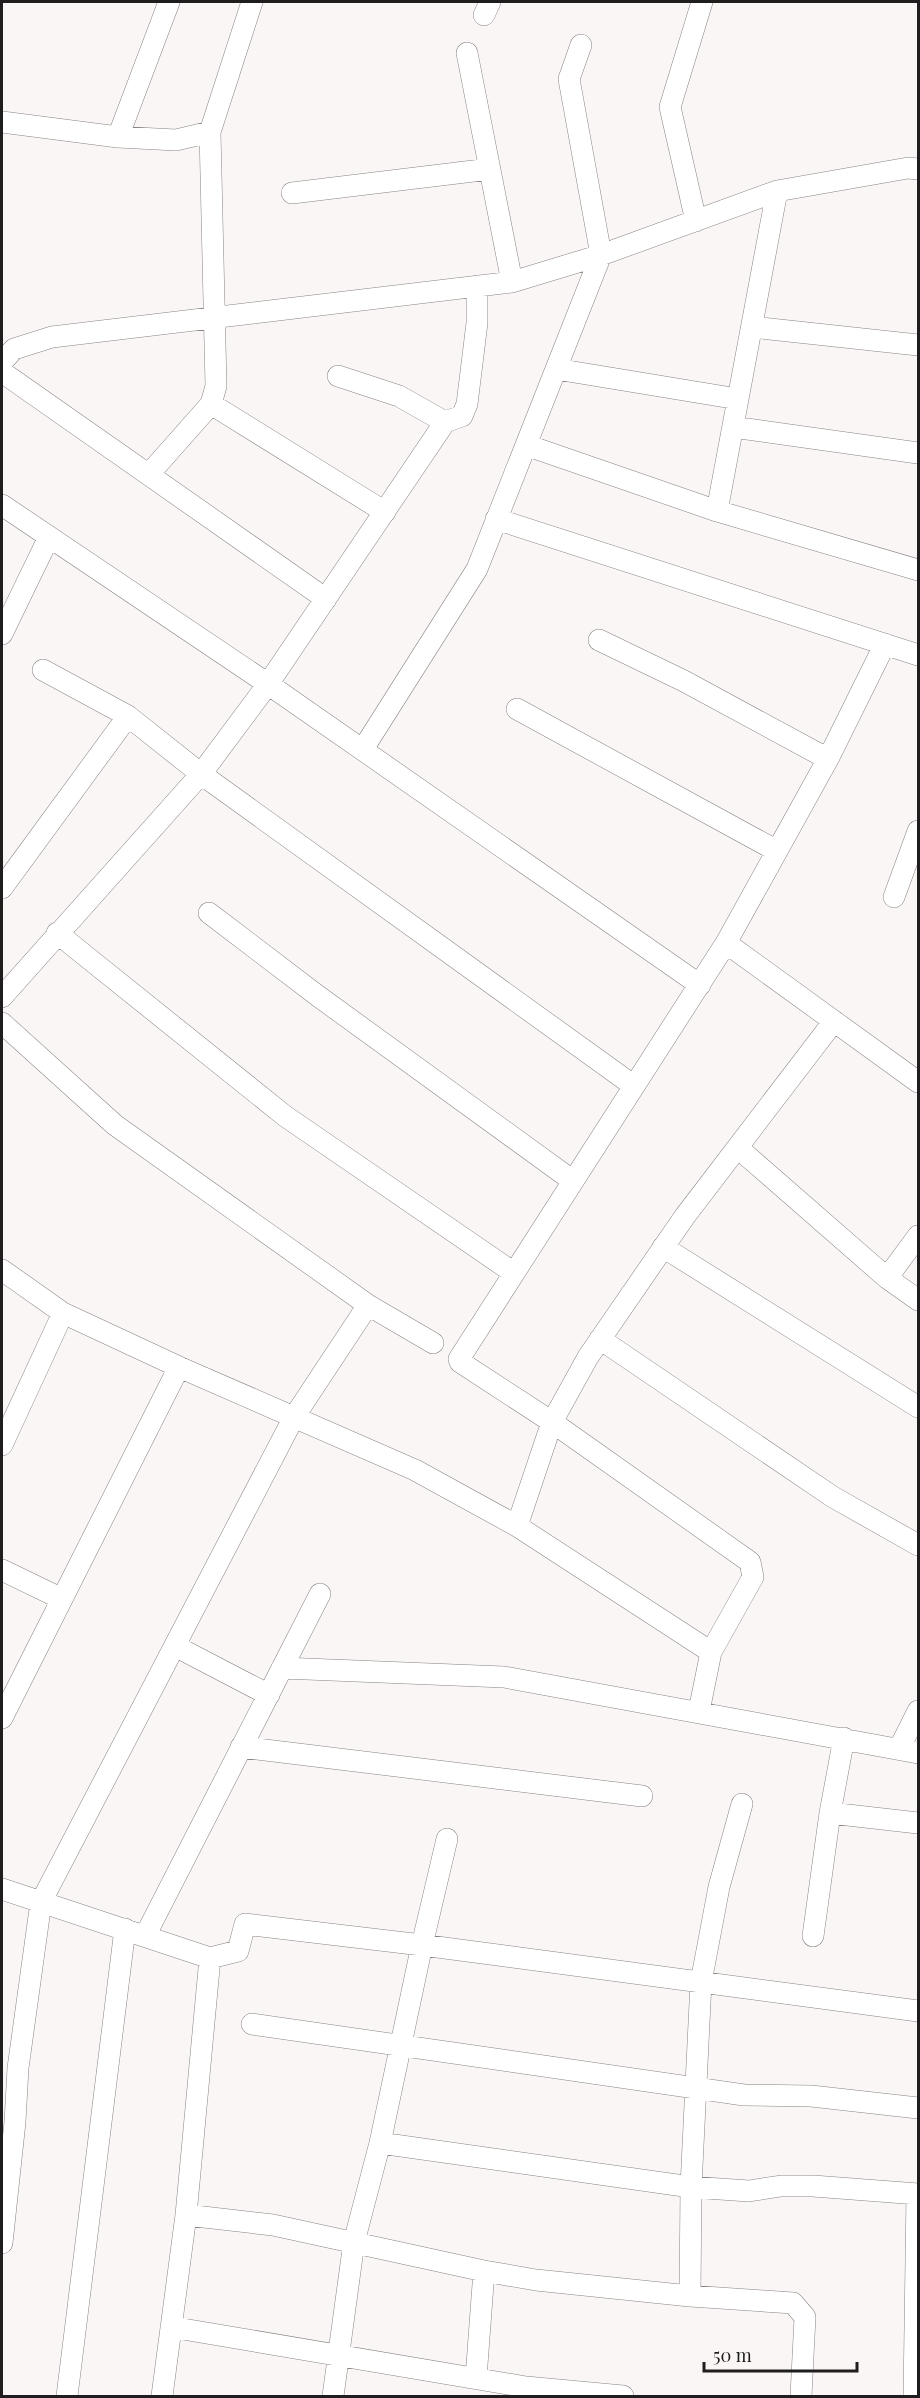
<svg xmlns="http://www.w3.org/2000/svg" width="920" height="2398" font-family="'Playfair Display',serif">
  <rect width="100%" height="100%" fill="#faf6f5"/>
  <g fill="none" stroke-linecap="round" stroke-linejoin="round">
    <defs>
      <path id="street" d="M484,15L490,2
        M467,53L512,282
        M2,122L118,137L176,140L210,132L252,2
        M118,137L169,2
        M292,193L490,169
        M696,221L670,107L702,2
        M752,327L918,345
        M2,362L14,349L52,337L512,282L601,255L777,191L908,168L918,169
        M556,369L738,399
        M2,372L326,599
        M338,376L399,396L445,422
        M211,404L385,512
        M733,427L918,453
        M526,445L717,511L918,570
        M149,474L211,404L216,386L210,132
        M2,505L268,684L700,985
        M717,511L777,191
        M496,519L918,655
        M2,634L49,537
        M599,640L684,681L828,759
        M43,670L128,716L201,774L634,1086
        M517,709L777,851
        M363,749L477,569L601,255L569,79L581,45
        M2,888L128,716
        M894,897L918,831
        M209,913L318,996L573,1181
        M57,933L285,1116L514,1273
        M726,943L918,1082
        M2,997L201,774L268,684L445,422L462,416L467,404L477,323V286
        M2,1023L115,1125L368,1305L433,1343
        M738,1148L887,1278L918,1300
        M663,1247L918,1407
        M2,1270L63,1313L179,1367L415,1470L517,1526L711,1652
        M887,1278L918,1236
        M600,1339L833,1497L918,1545
        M2,1445L63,1313
        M517,1526L552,1422L588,1357L685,1216L834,1021
        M2,1570L62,1599
        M175,1646L269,1695
        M282,1668L504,1677L918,1753
        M699,1711L711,1652L753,1577L750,1562L552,1422L460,1362L459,1359L726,943L828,759L885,644
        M2,1718L179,1367
        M241,1747L642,1796
        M899,1749L918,1711
        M830,1813L918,1823
        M2,1889L210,1958L238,1951L245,1924L422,1945L918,2011
        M145,1936L320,1594
        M813,1936L830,1813L844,1738
        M252,2024L744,2095L811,2096L918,2108
        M380,2143L691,2187L749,2191L781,2186H813L918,2194
        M186,2215L273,2225L484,2271L536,2280L690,2296L793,2303L805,2317L801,2396
        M2,2243L15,2122L18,2068L41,1902L294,1417L368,1305
        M690,2296L691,2187L701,1982L719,1887L742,1804
        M171,2327L526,2387L623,2396
        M476,2378L484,2271
        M67,2396L125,1929
        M162,2396L186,2215L210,1958
        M333,2396L354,2242L380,2143L422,1945L447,1839
        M914,2396L917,2194"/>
    </defs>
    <use href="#street" stroke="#888483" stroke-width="22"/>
    <use href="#street" stroke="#fff" stroke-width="21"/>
  </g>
  <rect width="920" height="2398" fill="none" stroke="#1f1d1d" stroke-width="6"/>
  <path d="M704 2362v9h153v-9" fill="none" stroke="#1f1d1d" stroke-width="3"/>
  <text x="713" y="2362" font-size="18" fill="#1f1d1d" stroke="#faf6f5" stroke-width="4.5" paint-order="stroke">50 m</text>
</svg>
